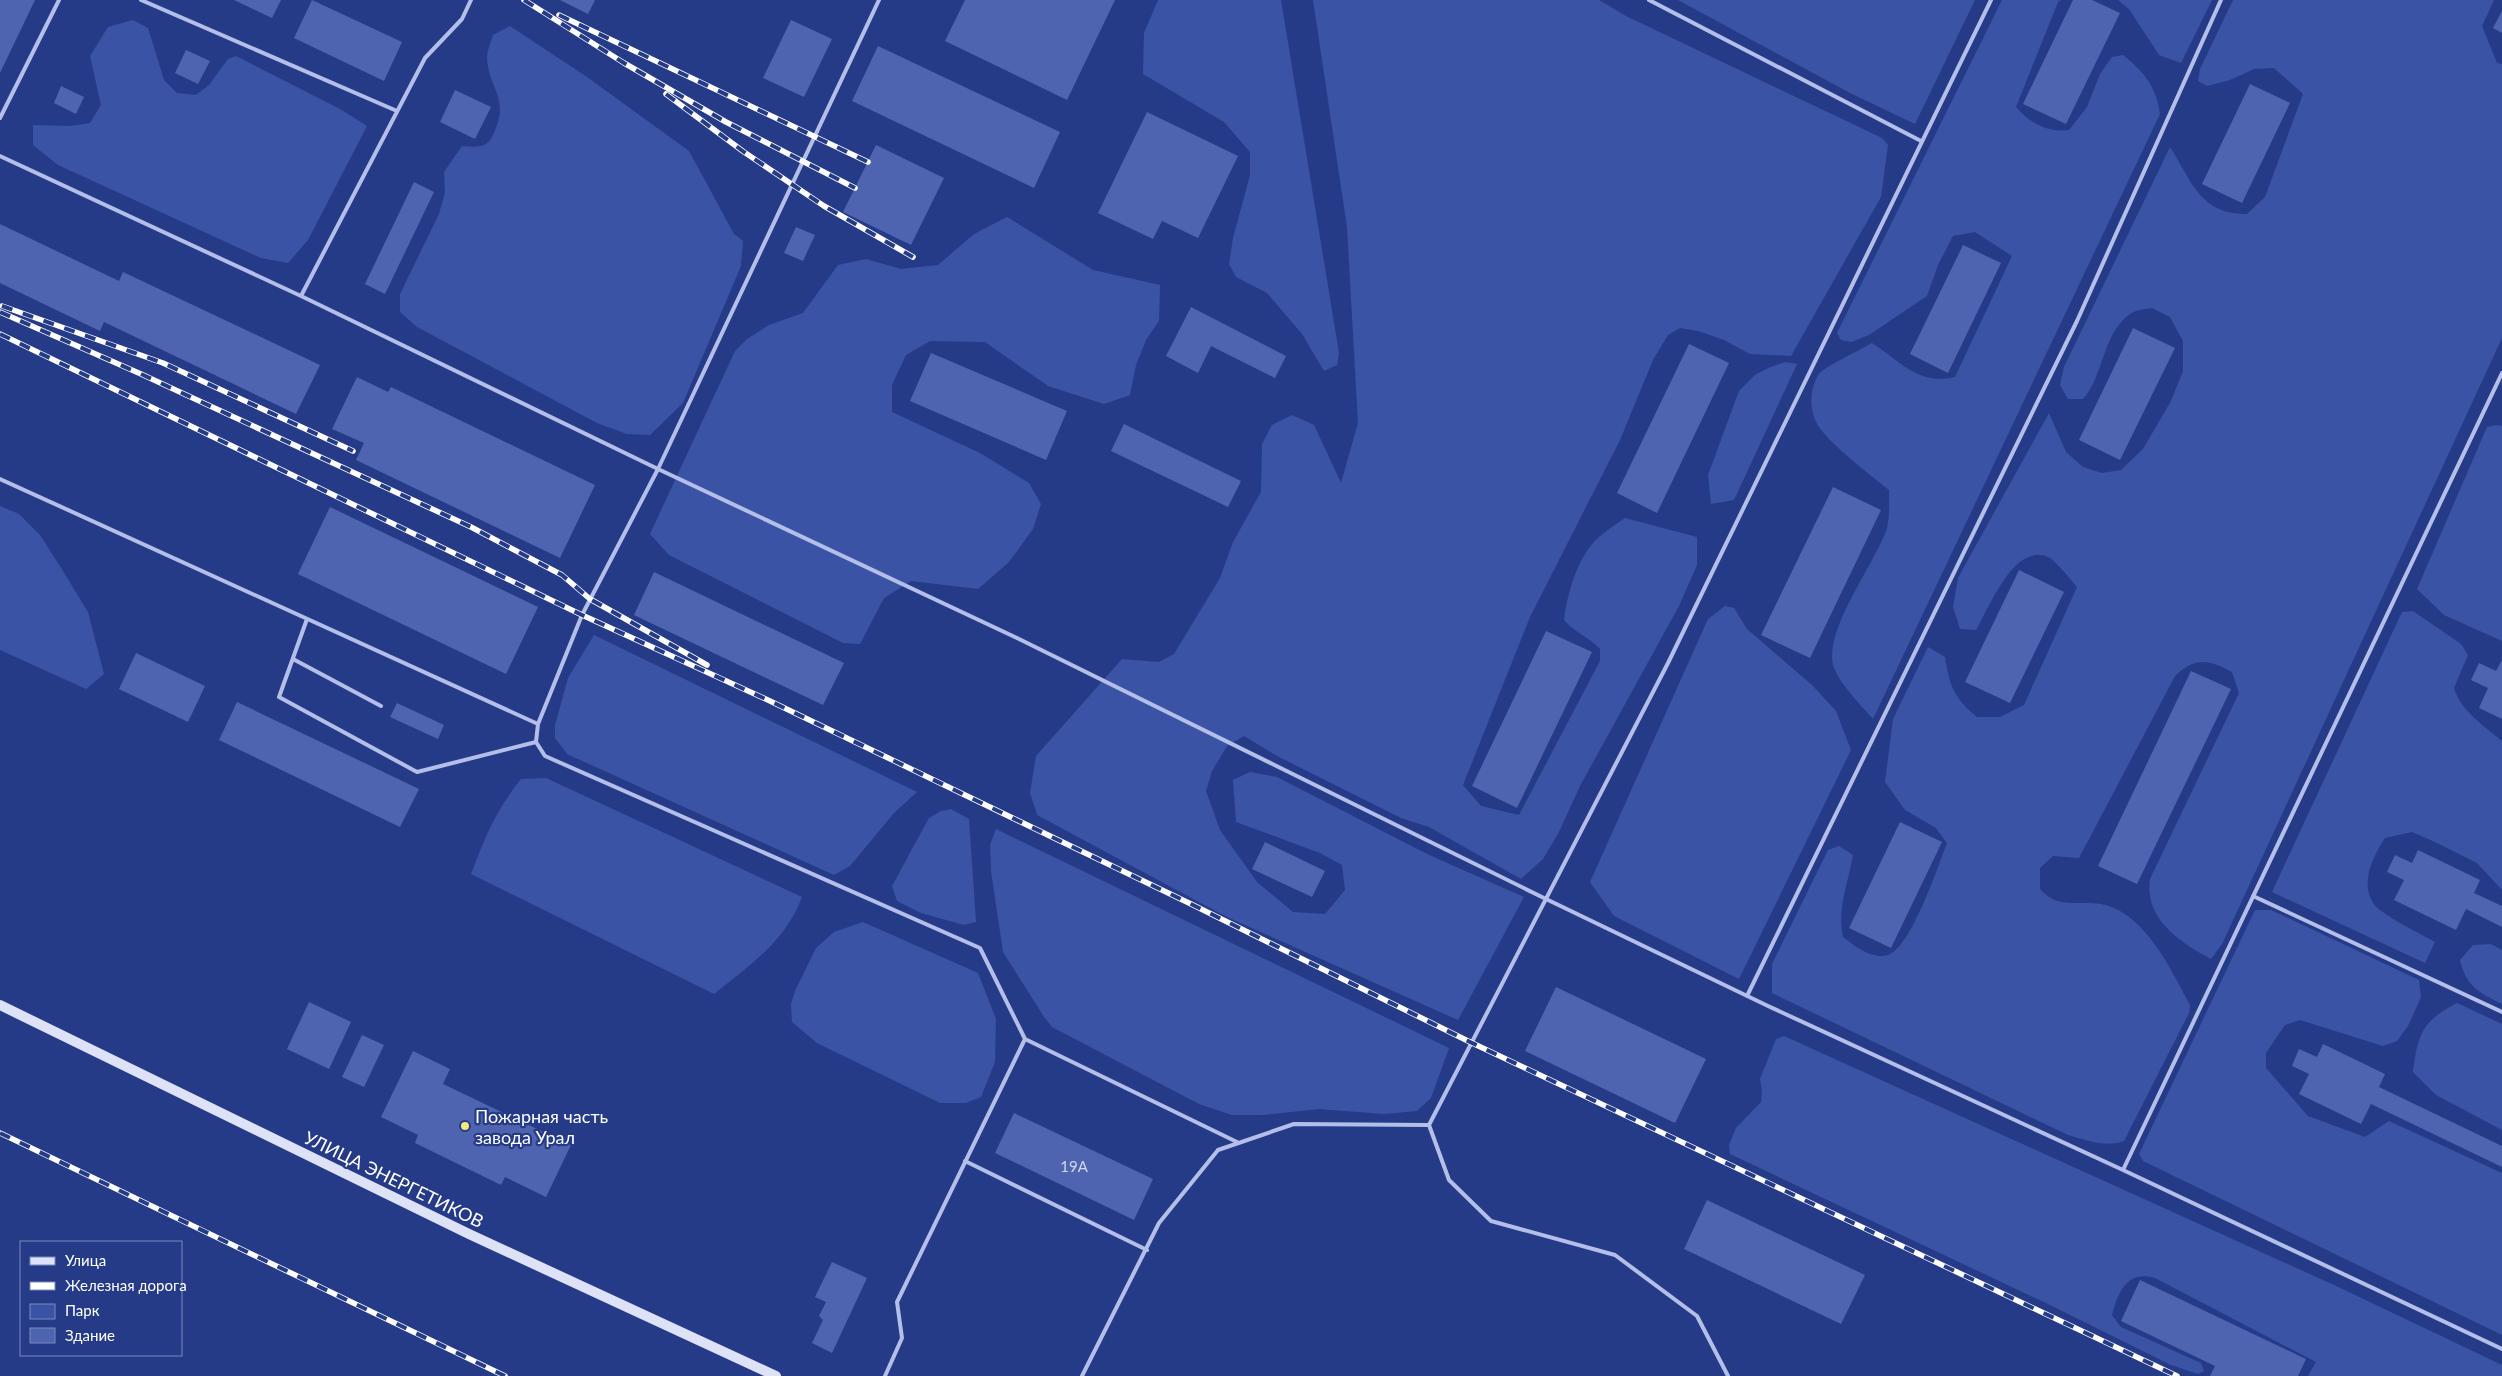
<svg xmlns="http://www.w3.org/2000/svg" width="2502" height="1376" font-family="Lato,sans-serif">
  <rect width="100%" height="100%" fill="#263b88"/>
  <path fill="#3b53a5" d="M1158,0H1281L1339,353L1337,365L1324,371L1302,334L1267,293L1236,277L1229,264L1233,238L1250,175V152L1224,122L1143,74L1144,33Z
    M1313,0H1599L1626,16L1882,138L1888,145L1881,197L1791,356L1750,354L1724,340L1698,331L1680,328L1668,335L1653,360L1620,440L1530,617L1463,785L1481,806L1519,815L1600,661V649C1589,637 1574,632 1564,620C1567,594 1578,555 1599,537C1607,530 1616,524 1625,518L1697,537V565L1679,606L1580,786L1559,832L1543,859L1521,879L1429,827L1401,818L1277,756L1244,736L1227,746L1212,771L1206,791L1220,830L1257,882L1293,912L1325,914L1345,890L1342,865L1320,853L1236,822L1233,780L1250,772L1277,777L1427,854L1524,897L1458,1020L1227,917L1037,815L1030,793L1036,756L1122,659L1159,662L1174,654L1220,578L1233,542L1261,492L1262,444L1272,425L1292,415L1314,425L1341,483L1358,423L1347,227Z
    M1678,0H1975L1915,124L1850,93Z
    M2002,0H2061L2058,2L2016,107C2030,123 2047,133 2069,130L2087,107L2100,74L2112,57L2123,55C2144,72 2156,86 2160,114L1873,719C1860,704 1842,687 1834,668C1821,632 1876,563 1887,528C1890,516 1889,501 1889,490C1873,477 1824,440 1816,422C1809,408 1810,387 1819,374C1824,367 1862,349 1872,343C1900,361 1919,386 1955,377L2012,256L1975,232L1953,236L1938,265L1927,296L1869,335L1851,342L1841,340L1837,333Z
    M2118,0H2212L2181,63L2159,55L2129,9Z
    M2233,0H2494L2482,26L2497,63L2502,64V338L2222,944L2211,959C2180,942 2144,919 2150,879L2239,693L2232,672C2208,659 2195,657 2175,676L2079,858L2053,856L2040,868V889C2059,910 2076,900 2101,904C2144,912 2171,969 2190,1005L2189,1013L2124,1141C2105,1148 2087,1140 2068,1135L1772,993V964L1828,850L1839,846L1853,855C1848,884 1837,907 1843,937C1855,946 1872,960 1888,955C1911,948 1938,866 1947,843L1936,828L1905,810L1885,782L1893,719L1928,647L1945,657C1950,687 1954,698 1977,717H2000L2024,705L2077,587C2071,580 2055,560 2048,557C2014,542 1989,608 1976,630L1960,629L1953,607L1958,578L2049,413L2066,452L2083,467L2102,473L2121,470L2143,449L2171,401L2183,371V341L2170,317L2152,308C2146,309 2135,310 2130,314C2102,334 2104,376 2083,399H2068L2060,385L2064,367L2170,147C2192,181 2199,214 2247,214L2265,197L2303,94L2274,68L2254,69L2230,80L2207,86L2198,81L2200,69Z
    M133,20L148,28L164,80L177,93L196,95L209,85L228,59L236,56L340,109L367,126L308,240L288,263L261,258L58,165L33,145V125L70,126L90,123L101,105L90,56L108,27Z
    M510,26L587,77L689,151L734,234L743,241L741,266L683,403L650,435L627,434L597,423L417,327L400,312V294L439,214L445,192L444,172L462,146C477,147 488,149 494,133C510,97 489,90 487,58C487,51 491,41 493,35Z
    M1007,217L1093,270L1160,285L1159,321L1146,340L1136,365L1130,395L1104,404L1048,386L985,342L930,341L906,355L892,385V412L980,453L1029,483L1041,504L1033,529L1009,562L978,589L911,581L884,598L860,644L843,643L669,555L650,534L735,351L747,339L769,325L803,313L838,265L866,259L901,269L938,265L974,234Z
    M1785,362L1797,364L1734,500L1711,504L1708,475L1739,391L1755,375L1768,368Z
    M2496,425L2502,426V641L2444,615L2417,589L2487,427Z
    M0,506L19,514L40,535L63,571L88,612L104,674L86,689L0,650Z
    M1725,606L1734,608L1747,629L1812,685L1836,711L1851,750L1739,979L1614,916L1590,882L1708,619Z
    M2413,611L2461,644L2468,655L2454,688C2460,710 2484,726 2502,741V890L2477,863L2435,842L2412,832L2385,838C2373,856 2360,883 2373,903C2378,913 2423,935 2435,942L2425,963L2272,892L2402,612Z
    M594,635L917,792L894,813L850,866L834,875L567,754L555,738V725L568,678Z
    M546,778L802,897C786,941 749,966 714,994L471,874C485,837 496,810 521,779Z
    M951,809L969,819L976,922L964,925L921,913L897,901L892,886L929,818L941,811Z
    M996,829L1449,1048L1431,1098L1417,1111L1384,1114L1319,1109L1263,1115H1232L1199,1104L1052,1027L1044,1017L1003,952L991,871L990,845Z
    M2255,910H2271L2419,980L2421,997L2408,1026L2397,1041L2383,1046L2300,1020L2285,1025L2266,1053V1068L2308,1116L2365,1137L2389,1121L2502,1173V1335L2143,1161L2139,1154Z
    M863,922L978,973L996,1019L995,1062L981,1097L966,1103H940L817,1043L792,1022L791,1004L795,991L816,948L834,932Z
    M2491,944L2502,950V1004C2479,993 2466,986 2460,960L2473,945Z
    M2457,1003L2502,1024V1130L2436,1095L2413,1072C2418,1034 2422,1021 2457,1003Z
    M1784,1036L2334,1285L2502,1365V1376H2308L2316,1362L2155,1278C2128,1270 2118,1291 2112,1315L2121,1327L2201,1363L2204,1371L2198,1374L2171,1365L2050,1305L1730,1154L1729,1145L1736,1128L1761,1102L1762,1091L1760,1079L1776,1039Z"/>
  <path fill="#4f64b0" d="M0,0H35L0,73Z
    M234,0H281L272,18Z
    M312,0L402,42L384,81L294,38Z
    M560,0H595L588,14Z
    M965,0H1115L1067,100L945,41Z
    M2073,0H2092L2120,13L2066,124L2023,104Z
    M2502,11V33L2493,28Z
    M791,20L832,39L804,97L763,78Z
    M878,46L1060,132L1034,188L852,101Z
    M186,50L210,61L198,84L175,73Z
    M2250,84L2290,103L2242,203L2202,184Z
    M61,86L84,97L76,114L54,103Z
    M455,90L491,107L475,139L440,122Z
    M1147,112L1238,156L1198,238L1162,221L1153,239L1098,213Z
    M876,145L944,178L911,245L843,212Z
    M414,182L434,192L385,294L365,284Z
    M0,224L119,281L123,272L320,365L296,414L104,322L100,331L0,283Z
    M796,227L815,235L803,261L784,253Z
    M1963,245L2001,263L1948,373L1910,354Z
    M1191,307L1286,356L1275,378L1211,346L1198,373L1166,356Z
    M2133,328L2175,348L2120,460L2079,440Z
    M1689,344L1729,363L1657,513L1617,493Z
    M931,353L1067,411L1046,460L910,401Z
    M357,377L388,392L391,387L595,485L560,558L356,460L364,443L332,429Z
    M1124,424L1241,481L1228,507L1111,451Z
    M1833,487L1881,510L1810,658L1761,635Z
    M330,507L538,607L506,674L298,574Z
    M2019,570L2064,592L2010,703L1965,682Z
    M654,572L844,663L823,705L634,615Z
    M1546,631L1592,652L1517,808L1472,786Z
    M136,653L205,686L188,722L119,689Z
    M2502,660V719L2479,708L2488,688L2471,680L2479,663L2496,671Z
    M2191,671L2231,689L2137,884L2098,866Z
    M237,702L419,789L400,827L219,740Z
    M397,703L444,725L438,739L390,717Z
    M1900,822L1942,842L1891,948L1849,928Z
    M1265,842L1325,871L1312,897L1252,869Z
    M2418,850L2480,880L2474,893L2502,906V927L2466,909L2456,930L2394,900L2404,880L2387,872L2395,855L2412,863Z
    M1556,987L1706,1059L1675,1123L1525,1051Z
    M309,1002L351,1022L329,1069L287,1049Z
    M362,1035L384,1045L364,1087L342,1077Z
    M2323,1044L2385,1074L2379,1087L2502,1146V1167L2371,1104L2361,1124L2299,1094L2309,1074L2292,1066L2299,1049L2317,1057Z
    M413,1051L450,1069L443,1084L571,1145L546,1197L505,1177L501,1185L415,1143L418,1135L381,1117Z
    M1014,1113L1153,1179L1134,1220L995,1153Z
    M1707,1200L1865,1275L1841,1324L1684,1249Z
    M832,1262L867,1278L832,1353L812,1343L823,1320L819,1316L826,1302L815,1297Z
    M2140,1280L2306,1359L2298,1376H2210L2215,1366L2121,1321Z"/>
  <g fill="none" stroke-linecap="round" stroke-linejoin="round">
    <path stroke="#b3bfe9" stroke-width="4" d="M141,0L397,111
      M879,0L658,469L582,615L538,724L536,742L545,756L980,948L1025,1039L897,1302L902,1338L885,1376
      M1649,0L1921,141
      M0,118L59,0
      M0,156L301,296L658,469L1017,638L1546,899L1768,1006L2123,1170
      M301,296L425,58L462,19L471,0
      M2502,373L2123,1170L2502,1349
      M0,479L538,724
      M307,619L279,697L417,772L536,742
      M293,659L381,706
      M2253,896L2502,1012
      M1747,996L2077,321L2221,0
      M1025,1039L1239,1143
      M1429,1125L1449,1180L1491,1221L1615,1255L1697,1316L1728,1376
      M965,1161L1147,1250
      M1082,1376L1159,1223L1218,1150L1294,1124L1429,1125L1668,663L1991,0"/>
    <path stroke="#dde2f8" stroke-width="10" d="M0,1005L469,1234L776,1376"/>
    <defs>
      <path id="rail" d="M524,0L624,63L726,122L855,188
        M559,15L868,162
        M666,94L744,152L824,206L913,257
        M2,306L163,363L353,451
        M0,312L141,374L471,527L562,575L590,599L707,665
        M0,334L582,615L770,701L1191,904L1470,1042L2177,1376
        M0,1133L505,1376"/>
    </defs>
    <use href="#rail" stroke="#fff" stroke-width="5.5"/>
    <use href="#rail" stroke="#263b88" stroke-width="4" stroke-dasharray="11" stroke-linecap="butt"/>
  </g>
  <circle fill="#f2ea78" stroke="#263b88" stroke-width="2" cx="465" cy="1126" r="5"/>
  <g text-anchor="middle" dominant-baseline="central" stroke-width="4.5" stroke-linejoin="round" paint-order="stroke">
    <g font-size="15" fill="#d3d8eb">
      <text x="1074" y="1166">19А</text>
    </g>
    <g font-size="18" fill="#fff" stroke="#263b88" text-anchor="start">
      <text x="475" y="1116">Пожарная часть<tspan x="475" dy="21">завода Урал</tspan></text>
    </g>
    <g font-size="18" fill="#fff" stroke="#263b88">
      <text transform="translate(394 1179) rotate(26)">УЛИЦА ЭНЕРГЕТИКОВ</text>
    </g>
  </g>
  <rect x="20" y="1241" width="162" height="115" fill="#263b88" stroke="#7d89b8"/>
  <rect x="30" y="1257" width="25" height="8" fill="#dde2f8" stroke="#7d89b8"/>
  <text x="65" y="1266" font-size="15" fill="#ffffff">Улица</text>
  <rect x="30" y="1282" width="25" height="8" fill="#ffffff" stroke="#7d89b8"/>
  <text x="65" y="1291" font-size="15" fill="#ffffff">Железная дорога</text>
  <rect x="30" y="1304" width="25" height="15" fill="#3b53a5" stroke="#7d89b8"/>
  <text x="65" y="1316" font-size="15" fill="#ffffff">Парк</text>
  <rect x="30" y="1328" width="25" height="15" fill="#4f64b0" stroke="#7d89b8"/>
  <text x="65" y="1341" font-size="15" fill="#ffffff">Здание</text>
</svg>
